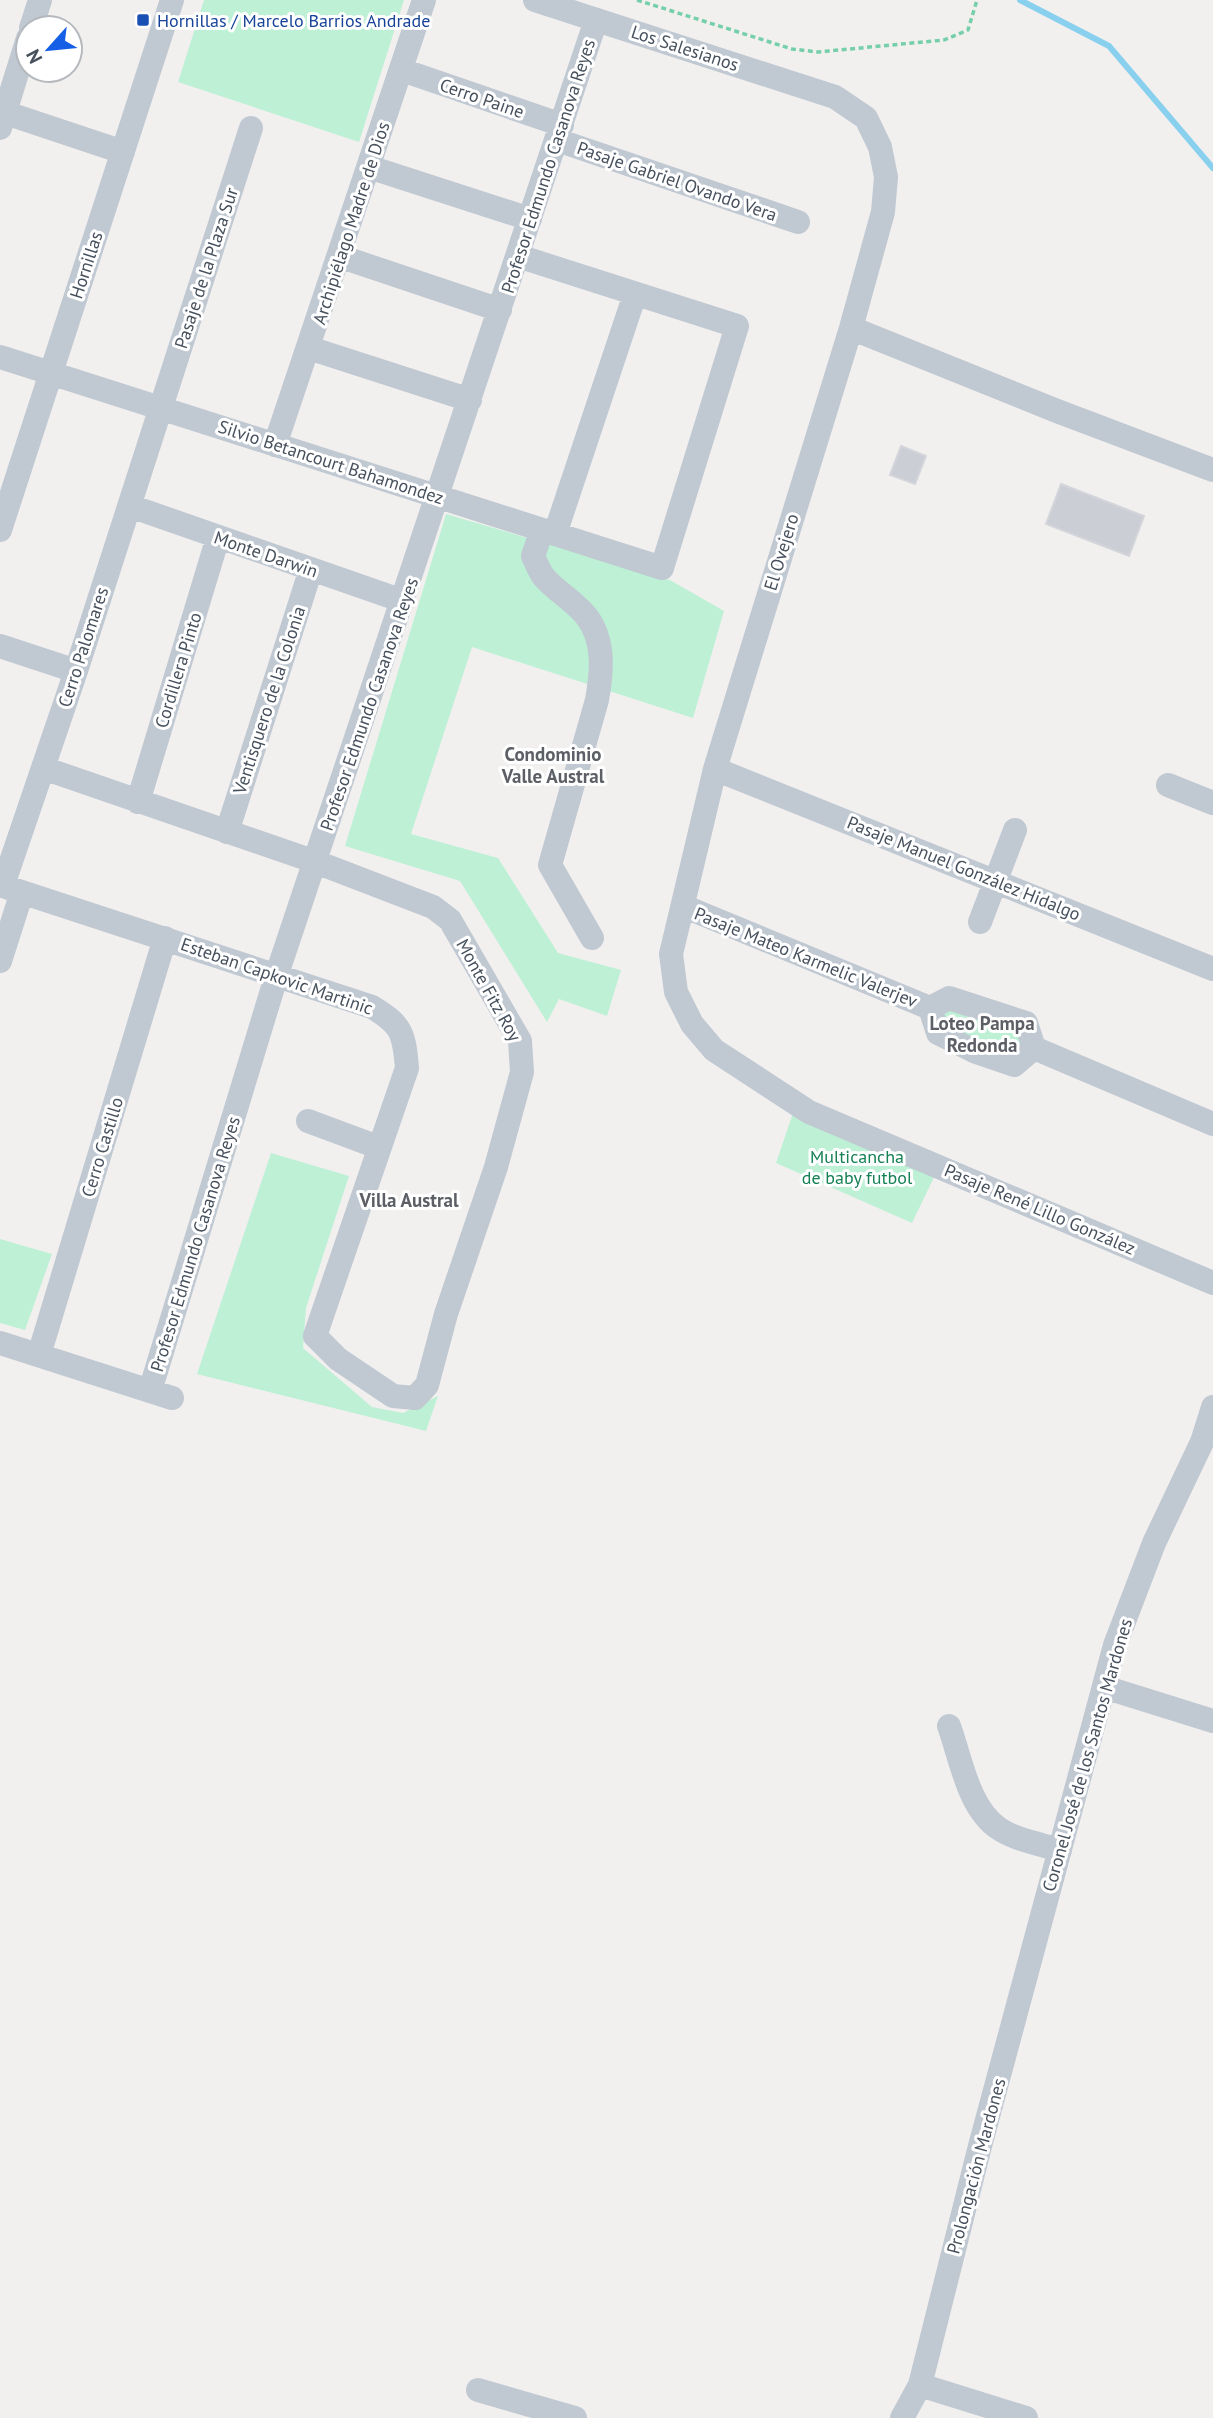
<svg xmlns="http://www.w3.org/2000/svg" width="1213" height="2418" font-family="'PT Sans',sans-serif">
  <rect width="100%" height="100%" fill="#f2f0ef"/>
  <path fill="#bdf0d5" d="M204,0H404L359,142L178,82Z
    M446,514L670,580L724,611L693,718L472,647L411,834L498,858L558,953L621,970L607,1016L559,999L547,1022L460,881L345,846Z
    M945,1006L1020,1029L1022,1051L1010,1057L947,1034L942,1014Z
    M794,1110L939,1167L912,1223L776,1163Z
    M271,1153L349,1176L306,1308L303,1348L372,1407L403,1413L438,1396L426,1431L197,1374Z
    M0,1239L52,1254L25,1330L0,1323Z"/>
  <g fill="none" stroke-linecap="round" stroke-linejoin="round">
    <path stroke="#89d0ee" stroke-width="6" d="M1020,0L1109,46L1213,168"/>
  </g>
  <path fill="#cbced5" stroke="#d3d5db" stroke-width="2" d="M901,446L926,456L915,484L890,475Z
    M1061,484L1144,516L1129,556L1046,524Z"/>
  <g fill="none" stroke-linecap="round" stroke-linejoin="round">
    <path stroke="#74cfaa" stroke-width="3.5" stroke-dasharray="5 3.5" stroke-linecap="butt" d="M637,0L792,49L818,52L944,40L968,30L977,0"/>
    <path stroke="#c0c8d2" stroke-width="24" d="M535,0L835,97L866,118L880,147L886,177L883,212L851,328L715,769L671,954L676,992L692,1024L714,1050L809,1112L1213,1283
      M31,28L40,0
      M402,70L562,125
      M0,111L123,152
      M0,128L28,38
      M557,140L798,222
      M369,167L530,219
      M339,256L500,310
      M851,328L1057,411L1213,470
      M309,348L470,400
      M0,357L662,568L737,326L518,256
      M275,445L424,0
      M130,506L403,601
      M0,530L172,0
      M542,530L533,556C536,563 539,570 543,576C555,591 575,601 587,617C605,641 602,672 597,700L550,865L592,938
      M555,534L635,294
      M0,646L76,671
      M715,769L1213,969
      M1168,785L1213,803
      M138,802L218,537
      M227,832L311,569
      M0,885L372,1007C402,1025 404,1033 407,1068L315,1336L338,1359L393,1396L415,1398L427,1385L446,1314L496,1167L522,1072L520,1041L450,920L433,907L316,862L43,768
      M3,885L76,671L251,128
      M683,906L930,1008L938,1033L976,1052L1014,1065L1034,1048L1026,1023L949,998L930,1008
      M980,922L1015,830
      M0,961L22,892
      M1034,1048L1213,1124
      M308,1121L378,1147
      M0,1343L172,1398
      M39,1355L165,938
      M150,1391L277,974L596,20
      M1104,1687L1213,1721
      M949,1726C961,1759 968,1807 998,1828C1015,1840 1040,1844 1060,1850
      M920,2385L1026,2418
      M478,2390L575,2418
      M902,2418L920,2385L980,2146L1115,1645L1154,1543L1202,1442L1213,1407"/>
  </g>
  <rect fill="#1a4fb4" stroke="#fff" stroke-width="2.5" x="136" y="13" width="14" height="14" rx="3.5"/>
  <g text-anchor="middle" dominant-baseline="central" stroke-width="6" stroke-linejoin="round" paint-order="stroke">
    <g font-size="18" fill="#164399" stroke="#fff" text-anchor="start">
      <text x="157" y="20">Hornillas / Marcelo Barrios Andrade</text>
    </g>
    <g font-size="18" fill="#47515d" stroke="#fff">
      <text transform="translate(685 48) rotate(18)">Los Salesianos</text>
      <text transform="translate(482 98) rotate(19)">Cerro Paine</text>
      <text transform="translate(548 166) rotate(-72)">Profesor Edmundo Casanova Reyes</text>
      <text transform="translate(677 181) rotate(19)">Pasaje Gabriel Ovando Vera</text>
      <text transform="translate(351 223) rotate(-72)">Archipiélago Madre de Dios</text>
      <text transform="translate(86 265) rotate(-72)">Hornillas</text>
      <text transform="translate(206 268) rotate(-72)">Pasaje de la Plaza Sur</text>
      <text transform="translate(331 462) rotate(18)">Silvio Betancourt Bahamondez</text>
      <text transform="translate(781 552) rotate(-73)">El Ovejero</text>
      <text transform="translate(266 554) rotate(19)">Monte Darwin</text>
      <text transform="translate(83 647) rotate(-72)">Cerro Palomares</text>
      <text transform="translate(178 670) rotate(-73)">Cordillera Pinto</text>
      <text transform="translate(269 700) rotate(-72)">Ventisquero de la Colonia</text>
      <text transform="translate(369 704) rotate(-71)">Profesor Edmundo Casanova Reyes</text>
      <text transform="translate(964 868) rotate(22)">Pasaje Manuel González Hidalgo</text>
      <text transform="translate(806 957) rotate(22)">Pasaje Mateo Karmelic Valerjev</text>
      <text transform="translate(277 976) rotate(19)">Esteban Capkovic Martinic</text>
      <text transform="translate(489 990) rotate(61)">Monte Fitz Roy</text>
      <text transform="translate(102 1147) rotate(-73)">Cerro Castillo</text>
      <text transform="translate(1040 1209) rotate(23)">Pasaje René Lillo González</text>
      <text transform="translate(195 1244) rotate(-73)">Profesor Edmundo Casanova Reyes</text>
      <text transform="translate(1087 1755) rotate(-74)">Coronel José de los Santos Mardones</text>
      <text transform="translate(976 2166) rotate(-75)">Prolongación Mardones</text>
    </g>
    <g font-size="18" fill="#158154" stroke="#fff">
      <text x="857" y="1156">Multicancha<tspan x="857" dy="21">de baby futbol</tspan></text>
    </g>
    <g font-size="19" font-weight="bold" fill="#5c5f65" stroke="#fff">
      <text x="553" y="754">Condominio<tspan x="553" dy="22">Valle Austral</tspan></text>
      <text x="982" y="1023">Loteo Pampa<tspan x="982" dy="22">Redonda</tspan></text>
      <text x="409" y="1200">Villa Austral</text>
    </g>
  </g>
  <g transform="translate(49 49) rotate(243)"><circle r="33" fill="#ffffff" stroke="#b5b9be" stroke-width="2"/>
  <path d="M0-5L12 26L0 18L-12 26Z" fill="#155fe6"/>
  <text y="-10" font-size="19" font-weight="bold" text-anchor="middle" fill="#47515d">N</text>
  </g>
</svg>
